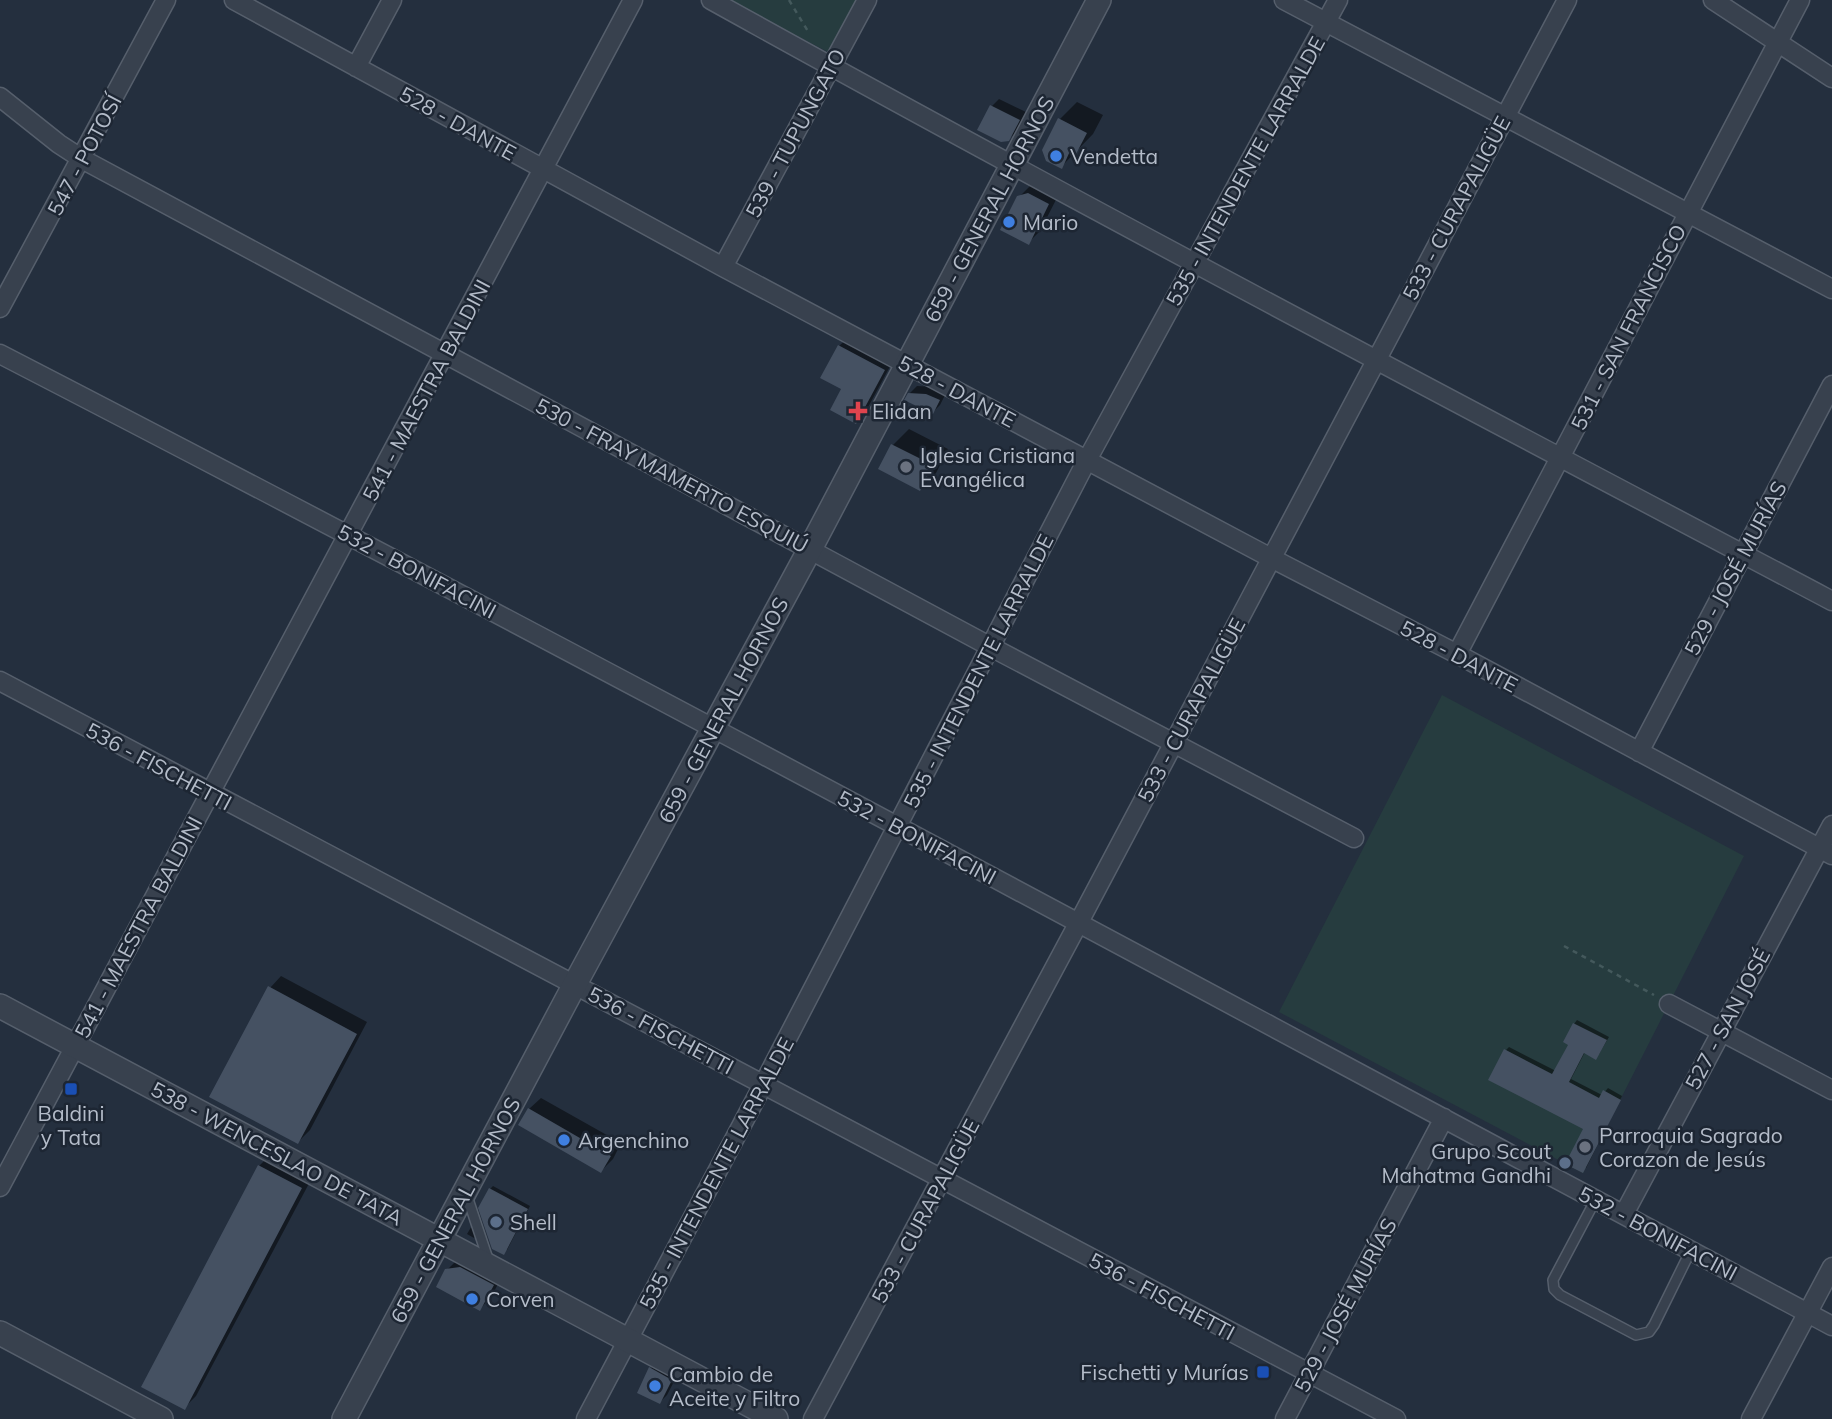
<svg xmlns="http://www.w3.org/2000/svg" width="1832" height="1419" font-family="Mulish,sans-serif">
  <rect width="100%" height="100%" fill="#242f3e"/>
  <path fill="#263c3f" d="M728,0H856L828,52Z
    M1442,695L1744,856L1583,1173L1279,1012Z"/>
  <path fill="#0007" d="M999,99L1026,112L1016,132L1008,140L992,106Z
    M1077,102L1103,115L1093,134L1061,167L1060,119Z
    M1031,185L1060,192L1040,231L1028,243L1019,197Z
    M850,336L894,359L866,411L856,421L844,388L839,346Z
    M917,386L935,387L946,393L940,405L933,412L909,394Z
    M909,429L948,449L936,473L920,489L880,468L893,445Z
    M281,976L367,1022L310,1130L298,1142L270,988Z
    M1577,1020L1609,1037L1599,1054L1585,1052L1571,1079L1602,1095L1608,1088L1622,1096L1586,1168V1128L1506,1050L1509,1047L1556,1071L1570,1044L1574,1024Z
    M541,1098L621,1143L613,1159L601,1171L529,1109Z
    M271,1154L313,1176L196,1396L184,1408L259,1166Z
    M493,1186L530,1206L507,1250L490,1189Z
    M473,1224L477,1235L474,1238L467,1234Z
    M459,1258L504,1273L491,1297L480,1309L447,1270Z
    M658,1361L679,1372L667,1395L660,1402L651,1368Z"/>
  <path fill="#455162" d="M990,105L1020,120L1009,141L1001,142L977,130Z
    M1058,118L1087,133L1076,154L1070,151L1062,169L1046,161L1042,150Z
    M1028,193L1049,204L1029,245L1000,230L1017,196Z
    M838,345L885,370L856,424L830,410L841,389L820,378Z
    M908,393L926,394L940,400L933,414L904,400Z
    M891,444L933,465L920,491L878,469Z
    M268,986L357,1034L298,1144L209,1097Z
    M1573,1023L1607,1040L1596,1060L1584,1053L1569,1082L1599,1098L1603,1090L1621,1100L1583,1173L1565,1164L1583,1129L1488,1080L1504,1049L1552,1074L1568,1045L1563,1042Z
    M528,1108L611,1156L601,1173L518,1125Z
    M258,1165L302,1188L185,1410L141,1387Z
    M489,1188L528,1209L504,1255L492,1249L478,1208Z
    M460,1267L494,1285L480,1311L436,1287L445,1269Z
    M649,1367L672,1380L660,1404L637,1393Z"/>
  <g fill="none" stroke-linecap="round" stroke-linejoin="round">
    <defs>
      <path id="service" d="M467,1196L489,1262
        M1596,1199L1553,1280L1554,1289L1560,1295L1636,1335L1649,1332L1654,1325L1691,1250"/>
      <path id="minor" d="M234,0L723,267L1271,558L1457,654L1832,855
        M711,0C1082,206 1457,403 1832,601
        M1284,0L1832,289
        M1713,0L1832,78
        M356,67L392,0
        M0,97L59,144L82,159L991,647L1354,838
        M723,267L867,0
        M0,308L166,0
        M0,354C614,671 1222,1001 1832,1326
        M1457,654L1800,0
        M0,681L1396,1419
        M1639,752L1832,385
        M1669,1004L1832,1090
        M0,1187L633,0
        M1624,1214L1832,825
        M586,1419L763,1085L1087,460L1338,0
        M813,1419L1079,922L1567,0
        M1285,1419L1444,1118
        M1751,1419L1832,1267"/>
      <path id="tertiary" d="M0,1006L776,1419
        M0,1333L161,1419
        M344,1419L575,984L810,549L1099,0"/>
    </defs>
    <use href="#service" stroke="#565f6c" stroke-width="12"/>
    <use href="#minor" stroke="#565f6c" stroke-width="21"/>
    <use href="#tertiary" stroke="#565f6c" stroke-width="26"/>
    <path stroke="#44595c" stroke-width="2.5" stroke-dasharray="5 5" stroke-linecap="butt" d="M789,0L809,33
      M1564,946L1654,995"/>
    <use href="#service" stroke="#38414e" stroke-width="9"/>
    <use href="#minor" stroke="#38414e" stroke-width="18"/>
    <use href="#tertiary" stroke="#38414e" stroke-width="23"/>
  </g>
  <g fill="#3f7fe0" stroke="#1d2633" stroke-width="2.5">
    <circle cx="1056" cy="156" r="7"/>
    <circle cx="1009" cy="222" r="7"/>
    <circle cx="564" cy="1140" r="7"/>
    <circle cx="472" cy="1299" r="7"/>
    <circle cx="655" cy="1386" r="7"/>
  </g>
  <path fill="#e0444e" stroke="#1d2633" stroke-width="2.5" d="M854.5 400.5h7v7h7v7h-7v7h-7v-7h-7v-7h7z"/>
  <g fill="#6b7280" stroke="#1d2633" stroke-width="2.5">
    <circle cx="906" cy="467" r="7"/>
    <circle cx="1585" cy="1147" r="7"/>
  </g>
  <g fill="#1a4fb4" stroke="#1d2633" stroke-width="2.5">
    <rect x="64" y="1082" width="14" height="14" rx="3.5"/>
    <rect x="1256" y="1365" width="14" height="14" rx="3.5"/>
  </g>
  <g fill="#5c6f8a" stroke="#1d2633" stroke-width="2.5">
    <circle cx="1565" cy="1163" r="7"/>
    <circle cx="496" cy="1222" r="7"/>
  </g>
  <g text-anchor="middle" dominant-baseline="central" stroke-width="5" stroke-linejoin="round" paint-order="stroke">
    <g font-size="21" fill="#b4bcc9" stroke="#1d2633">
      <text transform="translate(458 123) rotate(29)">528 - DANTE</text>
      <text transform="translate(795 133) rotate(-62)">539 - TUPUNGATO</text>
      <text transform="translate(84 155) rotate(-62)">547 - POTOSÍ</text>
      <text transform="translate(1245 171) rotate(-61)">535 - INTENDENTE LARRALDE</text>
      <text transform="translate(1456 208) rotate(-62)">533 - CURAPALIGÜE</text>
      <text transform="translate(989 209) rotate(-62)">659 - GENERAL HORNOS</text>
      <text transform="translate(1628 327) rotate(-63)">531 - SAN FRANCISCO</text>
      <text transform="translate(426 390) rotate(-62)">541 - MAESTRA BALDINI</text>
      <text transform="translate(957 391) rotate(28)">528 - DANTE</text>
      <text transform="translate(672 475) rotate(28)">530 - FRAY MAMERTO ESQUIÚ</text>
      <text transform="translate(1735 568) rotate(-62)">529 - JOSÉ MURÍAS</text>
      <text transform="translate(417 571) rotate(28)">532 - BONIFACINI</text>
      <text transform="translate(1459 656) rotate(28)">528 - DANTE</text>
      <text transform="translate(978 671) rotate(-63)">535 - INTENDENTE LARRALDE</text>
      <text transform="translate(723 710) rotate(-62)">659 - GENERAL HORNOS</text>
      <text transform="translate(1191 710) rotate(-62)">533 - CURAPALIGÜE</text>
      <text transform="translate(159 766) rotate(28)">536 - FISCHETTI</text>
      <text transform="translate(917 837) rotate(28)">532 - BONIFACINI</text>
      <text transform="translate(138 927) rotate(-62)">541 - MAESTRA BALDINI</text>
      <text transform="translate(1727 1019) rotate(-62)">527 - SAN JOSÉ</text>
      <text transform="translate(661 1030) rotate(28)">536 - FISCHETTI</text>
      <text transform="translate(277 1153) rotate(28)">538 - WENCESLAO DE TATA</text>
      <text transform="translate(716 1173) rotate(-62)">535 - INTENDENTE LARRALDE</text>
      <text transform="translate(455 1210) rotate(-62)">659 - GENERAL HORNOS</text>
      <text transform="translate(925 1211) rotate(-62)">533 - CURAPALIGÜE</text>
      <text transform="translate(1658 1233) rotate(28)">532 - BONIFACINI</text>
      <text transform="translate(1162 1296) rotate(28)">536 - FISCHETTI</text>
      <text transform="translate(1345 1305) rotate(-62)">529 - JOSÉ MURÍAS</text>
    </g>
    <g font-size="21" fill="#b4bcc9" stroke="#1d2633" text-anchor="start">
      <text x="1070" y="156">Vendetta</text>
      <text x="1023" y="222">Mario</text>
      <text x="872" y="411">Elidan</text>
      <text x="920" y="455">Iglesia Cristiana<tspan x="920" dy="24">Evangélica</tspan></text>
      <text x="71" y="1113" text-anchor="middle">Baldini<tspan x="71" dy="24">y Tata</tspan></text>
      <text x="1599" y="1135">Parroquia Sagrado<tspan x="1599" dy="24">Corazon de Jesús</tspan></text>
      <text x="578" y="1140">Argenchino</text>
      <text x="1551" y="1151" text-anchor="end">Grupo Scout<tspan x="1551" dy="24">Mahatma Gandhi</tspan></text>
      <text x="510" y="1222">Shell</text>
      <text x="486" y="1299">Corven</text>
      <text x="1249" y="1372" text-anchor="end">Fischetti y Murías</text>
      <text x="669" y="1374">Cambio de<tspan x="669" dy="24">Aceite y Filtro</tspan></text>
    </g>
  </g>
</svg>
